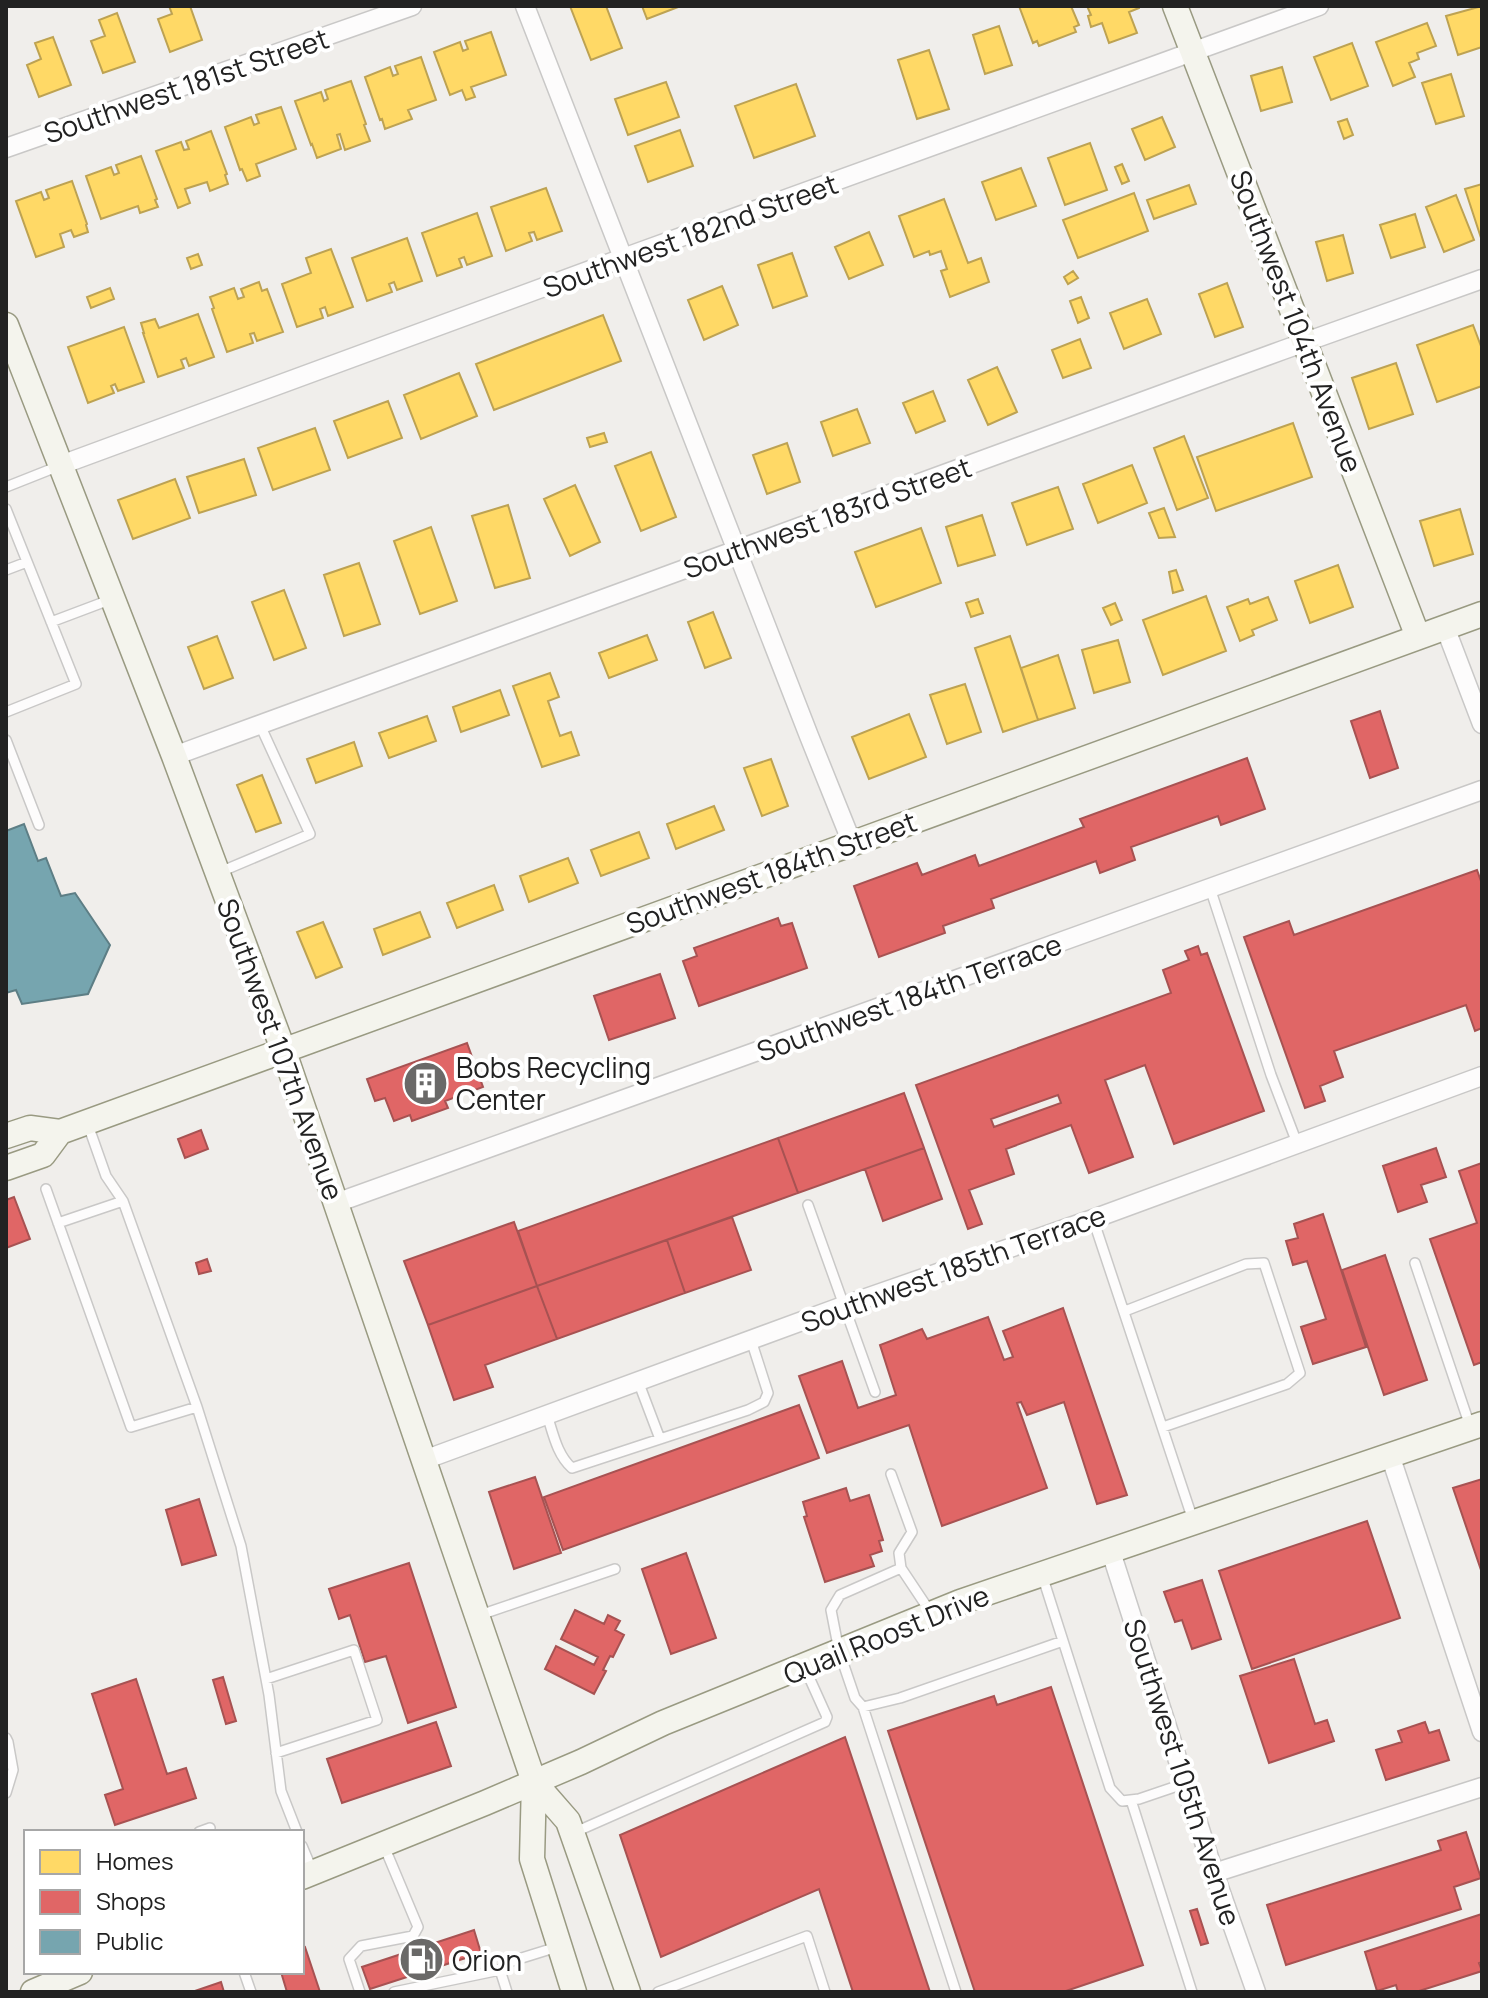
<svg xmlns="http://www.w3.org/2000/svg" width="1488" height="1998" font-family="Manrope,sans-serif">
  <rect width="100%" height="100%" fill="#f0eeeb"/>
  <path fill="#ffd966" stroke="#bda252" stroke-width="2" d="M169,6H190L202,40L170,52L158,19L172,14Z
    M570,6H606L622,48L591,60Z
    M642,6H677L678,7L647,19Z
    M1019,6H1071L1079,25L1074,27L1076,32L1039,46L1037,41L1033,43Z
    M1087,6H1139V8L1129,12L1137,33L1109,43L1102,23L1091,27L1088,16L1091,15Z
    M1482,6V47L1458,55L1446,16Z
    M117,13L135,62L103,73L91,41L105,36L99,20Z
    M1427,23L1436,46L1417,53L1419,59L1409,63L1415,77L1393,86L1376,42Z
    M999,26L1012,65L985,74L973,35Z
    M491,32L506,75L471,87L475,97L466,100L462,90L450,95L434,52L460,42L463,51L468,49L465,41Z
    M53,37L71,85L39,97L27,65L41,59L35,43Z
    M1352,43L1368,86L1331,100L1314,57Z
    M929,50L949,109L917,119L898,60Z
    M421,57L436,100L408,110L412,119L385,129L382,119L380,120L365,77L390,67L393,76L398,74L395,66Z
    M1282,67L1292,102L1261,111L1251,76Z
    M1451,74L1464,116L1436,124L1422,83Z
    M351,81L366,124L364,125L370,141L345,150L340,134L337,135L341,149L317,158L312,144L311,145L295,101L321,92L324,101L328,99L325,90Z
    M666,82L679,117L628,135L615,99Z
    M796,84L815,136L754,158L735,106Z
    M281,107L296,149L256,164L260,176L247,181L242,169L240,170L225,127L251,117L254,125L259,123L256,115Z
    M1162,117L1175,147L1145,160L1132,129Z
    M1347,119L1353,135L1344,139L1338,122Z
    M680,130L693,166L648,182L635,146Z
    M211,131L227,174L225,175L228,184L210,191L207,182L185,189L190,203L178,208L156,151L181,142L184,150L189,149L186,141Z
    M1090,143L1107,190L1065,205L1048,158Z
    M141,156L157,199L155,200L158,207L140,213L138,206L101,219L86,176L111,167L114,175L119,173L116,165Z
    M1122,164L1129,181L1122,184L1115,167Z
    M1021,168L1036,206L996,220L982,182Z
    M72,181L87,224L86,225L88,232L74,237L71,230L60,234L64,247L36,257L16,201L41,192L44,200L49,198L46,190Z
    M1482,184V241L1465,189Z
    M1189,185L1196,204L1154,219L1147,200Z
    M546,188L562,231L537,240L534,232L529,233L532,241L506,251L491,207Z
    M1134,193L1148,231L1078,258L1063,220Z
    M1456,195L1474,240L1444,252L1426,207Z
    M944,199L968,263L981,258L989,282L950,297L941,271L947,269L941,251L930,255L929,251L914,257L899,216Z
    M477,213L492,256L467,265L464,257L459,259L462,267L437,276L422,233Z
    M1415,214L1425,247L1391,258L1380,225Z
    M869,232L883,265L849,279L835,247Z
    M1343,235L1353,273L1327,281L1316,242Z
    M407,238L422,281L397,290L394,282L389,284L392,292L367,301L352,258Z
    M331,249L353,307L328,316L325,307L320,309L323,318L297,327L282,284L311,273L306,258Z
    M792,253L807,296L773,308L758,265Z
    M198,254L202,265L191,269L187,258Z
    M1073,271L1078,278L1068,284L1064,277Z
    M259,282L262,291L267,289L283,332L257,341L254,333L250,334L253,343L227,352L212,309L214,308L210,297L234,288L238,299L244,297L241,289Z
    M1227,283L1243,327L1215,337L1199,294Z
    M722,286L738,325L704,340L688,300Z
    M110,288L114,299L91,308L87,297Z
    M1081,297L1089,318L1078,323L1070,301Z
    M1147,299L1161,334L1124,349L1110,313Z
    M198,314L214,357L189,366L186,358L181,360L184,368L158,377L143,333H144L141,323L155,319L159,328Z
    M603,315L621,361L494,410L476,364Z
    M1473,325L1482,349V386L1437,402L1417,345Z
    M124,327L144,382L118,391L115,384L111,386L114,393L88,403L68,347Z
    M1080,339L1091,368L1063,378L1052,350Z
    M1396,363L1413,414L1369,429L1352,378Z
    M997,367L1017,412L988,425L968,380Z
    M459,373L477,416L421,439L404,395Z
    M933,391L945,421L916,433L903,403Z
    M388,401L402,438L348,458L334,421Z
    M857,409L870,443L833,456L821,422Z
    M1293,423L1312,477L1216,511L1197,457Z
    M315,428L330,470L273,490L258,448Z
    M604,433L607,442L590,447L587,438Z
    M1184,436L1208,498L1177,510L1154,448Z
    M787,443L800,482L767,494L753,455Z
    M651,452L676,517L641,531L615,466Z
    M244,459L256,495L199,513L187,477Z
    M1132,465L1147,503L1098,523L1083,484Z
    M175,479L190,518L133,539L118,500Z
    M575,485L600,542L570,556L544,499Z
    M1058,487L1073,529L1027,545L1012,503Z
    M508,505L530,578L495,588L472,516Z
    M1164,508L1175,537L1159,538L1149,513Z
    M1460,509L1473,554L1434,566L1420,521Z
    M982,515L995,555L958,566L946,527Z
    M431,527L457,601L420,614L394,541Z
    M921,528L941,583L876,607L855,552Z
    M359,563L380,624L344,636L324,575Z
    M1338,565L1353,607L1310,623L1295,581Z
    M1176,570L1183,590L1173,593L1169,572Z
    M284,590L306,648L274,660L252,602Z
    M1206,596L1226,651L1163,675L1143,620Z
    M1268,597L1277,620L1252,630L1254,635L1240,641L1227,607L1248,599L1250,604Z
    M978,599L983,613L971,617L966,603Z
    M1115,603L1122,620L1111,625L1103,608Z
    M713,612L731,658L705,668L688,622Z
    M647,635L657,660L609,678L599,653Z
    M217,636L233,678L204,689L188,647Z
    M1010,636L1038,720L1003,732L975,648Z
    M1118,640L1130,682L1094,693L1082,650Z
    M1058,655L1075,708L1038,720L1021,668Z
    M550,673L559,697L548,701L560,736L571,732L579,755L542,767L513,686Z
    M965,684L981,732L947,744L930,695Z
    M500,690L509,715L461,732L453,707Z
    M909,714L926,757L869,779L852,737Z
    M427,716L436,741L389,758L379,733Z
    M354,742L362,766L316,783L307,759Z
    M771,759L788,806L762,816L744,768Z
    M262,775L281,823L256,832L237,785Z
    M714,806L724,830L676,849L667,824Z
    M639,832L649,858L601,876L591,850Z
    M568,858L578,883L529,902L520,876Z
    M494,885L503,910L457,928L447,903Z
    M420,912L430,937L383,955L374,929Z
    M323,922L342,967L316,978L297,932Z"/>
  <path fill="#e06666" stroke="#a75252" stroke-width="2" fill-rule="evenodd" d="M1380,711L1398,768L1370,778L1351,721Z
    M1247,758L1265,809L1221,825L1218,816L1131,847L1135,860L1100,873L1096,861L991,899L994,908L943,926L945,933L879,957L854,886L917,863L922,875L975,855L979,866L1084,827L1080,819Z
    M1477,870L1482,884V1028L1475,1031L1466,1005L1334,1051L1343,1077L1320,1086L1325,1101L1305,1108L1244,937L1289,921L1294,935Z
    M778,918L781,926L792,923L807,968L699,1006L683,961L697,956L694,948Z
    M1198,946L1201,955L1207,953L1264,1111L1174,1144L1145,1065L1105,1080L1133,1157L1089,1173L1071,1125L1006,1149L1014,1174L969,1190L982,1224L968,1229L916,1085L1171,993L1163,970L1189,960L1185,951ZM1058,1095L1061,1103L994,1127L991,1119Z
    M660,974L675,1018L609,1040L594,996Z
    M467,1043L483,1087L445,1101L448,1108L412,1121L410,1115L394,1121L385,1098L375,1101L367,1079Z
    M904,1093L924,1148L798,1193L778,1138Z
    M201,1130L208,1149L185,1158L178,1139Z
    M778,1138L798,1193L537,1286L518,1231Z
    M924,1148L942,1199L883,1221L865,1169Z
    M1436,1148L1446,1177L1421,1185L1427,1202L1398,1212L1383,1166Z
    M1482,1163V1362L1474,1365L1430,1239L1477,1223L1459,1171Z
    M14,1197L30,1239L6,1248V1200Z
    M1323,1214L1366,1347L1313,1364L1301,1327L1326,1319L1307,1261L1293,1265L1286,1241L1298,1238L1294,1224Z
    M732,1217L751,1270L685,1293L667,1240Z
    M514,1222L537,1286L428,1325L404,1261Z
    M667,1240L685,1293L557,1339L537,1286Z
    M1385,1255L1427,1380L1384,1395L1342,1270Z
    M207,1259L211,1271L199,1274L196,1263Z
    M537,1286L557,1339L485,1365L493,1387L454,1400L428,1325Z
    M1063,1308L1127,1495L1097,1504L1064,1402L1027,1415L1021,1402L1017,1403L1047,1488L942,1526L909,1425L827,1453L799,1376L842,1361L858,1408L896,1395L880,1345L922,1329L927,1339L988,1317L1004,1360L1013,1357L1003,1331Z
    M799,1405L819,1458L563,1550L544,1497Z
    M535,1477L561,1553L514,1569L489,1492Z
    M1482,1479V1573L1453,1488Z
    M846,1488L850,1501L869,1495L883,1540L879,1541L882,1551L870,1555L874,1566L825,1582L804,1517L807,1516L803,1502Z
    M199,1499L216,1555L182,1565L166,1510Z
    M1367,1521L1400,1618L1252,1669L1219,1571Z
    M686,1553L716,1638L671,1654L642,1569Z
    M409,1563L456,1707L408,1723L386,1656L365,1662L350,1615L339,1619L329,1589Z
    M1202,1580L1221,1639L1192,1649L1182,1620L1175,1622L1164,1592Z
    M575,1610L604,1624L608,1615L620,1621L615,1630L624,1635L613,1657L610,1656L603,1670L606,1671L594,1694L545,1669L556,1646L594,1665L598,1657L561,1639Z
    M1294,1659L1315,1724L1327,1720L1334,1741L1269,1763L1240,1676Z
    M223,1677L236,1721L226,1724L213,1680Z
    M136,1679L167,1774L186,1768L196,1798L115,1825L105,1795L123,1789L92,1694Z
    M1051,1687L1143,1965L1063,1992H975L888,1731L994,1696L997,1705Z
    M436,1722L451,1766L342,1803L327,1759Z
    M1425,1722L1429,1733L1439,1730L1449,1760L1386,1780L1376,1750L1402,1742L1398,1731Z
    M845,1737L930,1992H853L819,1889L661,1957L620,1835Z
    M1466,1832L1481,1878L1454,1887L1461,1909L1286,1965L1267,1905L1441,1850L1438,1841Z
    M1197,1909L1208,1943L1201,1945L1190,1911Z
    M1482,1914V1962L1479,1963L1482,1971L1416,1992H1398L1396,1985L1377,1991L1365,1952Z
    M474,1930L481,1953L370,1989L362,1967Z
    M305,1947L320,1992H287L281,1972H302V1948Z
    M221,1982L224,1992H192Z"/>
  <path fill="#76a5af" stroke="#5d7e85" stroke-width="2" d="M24,824L38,861L46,858L61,896L75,893L110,945L88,994L22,1004L16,990L6,993V831Z"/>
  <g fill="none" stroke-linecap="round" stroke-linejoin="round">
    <defs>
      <path id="lane" d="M6,487L59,466
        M6,509L76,684L6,712
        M6,570L27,562
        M51,622L112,599
        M6,740L39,825
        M220,872L310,834L260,725
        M1210,888L1271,1075L1297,1143
        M88,1125L106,1176L123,1201L197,1407L241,1546L269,1695L281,1791L297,1832
        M46,1189L131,1427L197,1407
        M808,1205L875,1392
        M1093,1219L1193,1520
        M58,1223L123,1201
        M1415,1263L1470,1426
        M1125,1311L1246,1264L1264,1263L1300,1373L1287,1384L1163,1427
        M638,1381L660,1439
        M547,1415C553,1433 557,1455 572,1468L748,1410L764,1402L768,1393L751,1340
        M891,1474L912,1532L899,1553L901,1568L931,1613
        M901,1568L840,1595L831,1610L839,1651L855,1698L863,1707L900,1698L1063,1641
        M1042,1575L1110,1788L1122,1801L1139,1799L1186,1783
        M477,1616L615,1569
        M266,1679L354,1650L377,1720L276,1753
        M863,1707L956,1992
        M6,1738L8,1742L13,1770L6,1793
        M1131,1800L1192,1992
        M199,1832L210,1828
        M573,1833L825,1722L827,1717L804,1666
        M302,1846L313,1872
        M244,1972L251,1992
        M360,1992L349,1959L361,1946L413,1936L418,1927L384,1846
        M394,1992L500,1970
        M507,1992L500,1970L509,1962L557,1947
        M658,1992L807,1936L825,1992"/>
      <path id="street" d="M525,6L809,736L852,843
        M6,148L412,6
        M61,465L623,258L1319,6
        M1445,627L1482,724
        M174,756L1283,350L1482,279
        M336,1203L1482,790
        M1390,1455L1482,1732
        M424,1460L843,1306L1093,1219L1482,1076
        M1111,1552L1214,1873L1256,1992
        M1214,1873L1482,1787"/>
      <path id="secondary" d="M1175,6L1418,637
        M6,325L174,756L283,1049L534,1782L568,1821L628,1992
        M6,1136L30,1128L60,1132L1482,614
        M6,1168L43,1155L60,1132
        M534,1782L532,1859L574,1992
        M302,1877L485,1803L581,1762L663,1723L960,1602L1482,1424
        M33,1992L80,1972"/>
    </defs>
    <use href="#lane" stroke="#c9c8c7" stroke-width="12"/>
    <use href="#street" stroke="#c9c8c7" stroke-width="21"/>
    <use href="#secondary" stroke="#999a82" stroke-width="27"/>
    <use href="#lane" stroke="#fdfcfc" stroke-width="9"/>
    <use href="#street" stroke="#fdfcfc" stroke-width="18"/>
    <use href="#secondary" stroke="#f4f4ed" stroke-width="24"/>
  </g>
  <defs>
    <symbol id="building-disc" viewBox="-11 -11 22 22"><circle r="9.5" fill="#6a6968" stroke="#fff"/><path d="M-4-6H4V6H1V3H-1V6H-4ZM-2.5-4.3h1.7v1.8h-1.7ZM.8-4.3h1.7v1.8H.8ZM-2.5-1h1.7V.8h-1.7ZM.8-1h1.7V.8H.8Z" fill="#fff"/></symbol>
    <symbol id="fuel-disc" viewBox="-11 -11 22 22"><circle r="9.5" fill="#6a6968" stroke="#fff"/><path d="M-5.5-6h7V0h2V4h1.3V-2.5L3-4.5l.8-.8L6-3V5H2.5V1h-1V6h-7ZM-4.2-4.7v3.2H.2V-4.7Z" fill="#fff"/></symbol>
  </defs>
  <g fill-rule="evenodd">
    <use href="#building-disc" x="400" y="1058" width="51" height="51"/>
    <use href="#fuel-disc" x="396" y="1934" width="51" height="51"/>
  </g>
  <g text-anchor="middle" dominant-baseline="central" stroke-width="8" stroke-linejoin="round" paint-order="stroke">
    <g font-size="28" fill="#222" stroke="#fff">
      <text transform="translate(186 85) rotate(-19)">Southwest 181st Street</text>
      <text transform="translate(690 235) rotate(-20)">Southwest 182nd Street</text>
      <text transform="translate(1297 321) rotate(69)">Southwest 104th Avenue</text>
      <text transform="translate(827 517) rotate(-20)">Southwest 183rd Street</text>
      <text transform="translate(771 872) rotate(-20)">Southwest 184th Street</text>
      <text transform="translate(909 997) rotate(-20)">Southwest 184th Terrace</text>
      <text transform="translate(281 1049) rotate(70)">Southwest 107th Avenue</text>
      <text transform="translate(953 1268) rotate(-20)">Southwest 185th Terrace</text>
      <text transform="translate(886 1634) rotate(-22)">Quail Roost Drive</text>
      <text transform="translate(1183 1772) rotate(72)">Southwest 105th Avenue</text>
    </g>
    <g font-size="28" fill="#222" stroke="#fff" text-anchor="start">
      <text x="456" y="1067">Bobs Recycling<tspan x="456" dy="32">Center</tspan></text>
      <text x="452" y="1960">Orion</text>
    </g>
  </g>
  <rect width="1488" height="1998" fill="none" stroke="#222222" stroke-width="16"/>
  <rect x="24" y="1830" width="280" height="144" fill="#ffffff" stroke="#a7a7a7" stroke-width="2"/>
  <rect x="40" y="1850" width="40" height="24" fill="#ffd966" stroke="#a7a7a7" stroke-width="2"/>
  <text x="96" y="1870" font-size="24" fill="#222222">Homes</text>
  <rect x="40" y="1890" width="40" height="24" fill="#e06666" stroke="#a7a7a7" stroke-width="2"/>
  <text x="96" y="1910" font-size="24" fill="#222222">Shops</text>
  <rect x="40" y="1930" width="40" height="24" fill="#76a5af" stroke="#a7a7a7" stroke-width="2"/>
  <text x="96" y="1950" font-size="24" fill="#222222">Public</text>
</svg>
